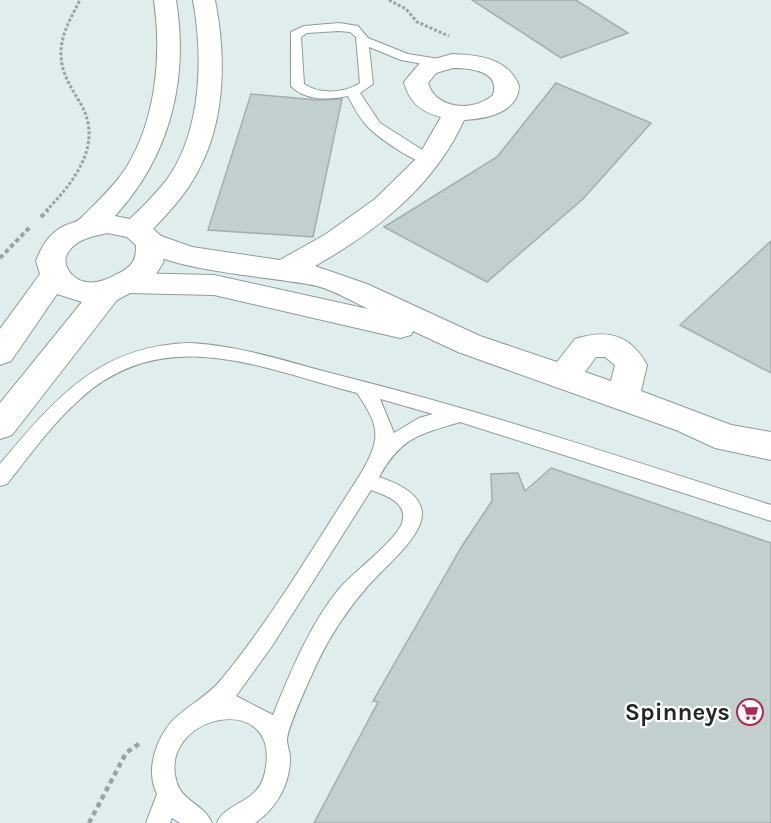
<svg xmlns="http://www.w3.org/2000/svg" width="771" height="823" font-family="Karla,sans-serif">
  <rect width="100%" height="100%" fill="#dfeeed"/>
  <path fill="#c1cfce" stroke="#a1afae" stroke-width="1.5" d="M472,0H576L628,33L561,58Z
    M556,83L651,123L583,199L487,282L384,227L497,157Z
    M251,94L318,100L342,99L313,237L208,230Z
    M771,241V373L680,325Z
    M551,468L771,543V823H314L378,702L373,701L462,546L492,501L491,474L518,473L525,491Z"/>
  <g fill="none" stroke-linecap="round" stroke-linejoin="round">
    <defs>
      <path id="service" d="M339,23L358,26L368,38L408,54L439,59L445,63L439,67L401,60L369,47L373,84L360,93L380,123L435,158V164C421,168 380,139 369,128C360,119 354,108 348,96C330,100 305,101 291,86V32L304,26ZM339,31L350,32L356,37L360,83C345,93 320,95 304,84L301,37L307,33Z
        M191,343C244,346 294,364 346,377C489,413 630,460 771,505V521L460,422C419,435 402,436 379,477C465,506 401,549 367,587C347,610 330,636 317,663C311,677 287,727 287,740C287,745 290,752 290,758C290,784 277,808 255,823H217C225,802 259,804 265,772C283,687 155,715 177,783C183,802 205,805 212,823H180L172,818L170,823H146L157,794C147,774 153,748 166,729C178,710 204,700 220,681C273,617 315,544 360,475C381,439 381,428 357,393C261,368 163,322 79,400C51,425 30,455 7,484L0,486V464C55,399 99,345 191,343ZM380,399L384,400L433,414L419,418L394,433ZM371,490C385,495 409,503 402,523C396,541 353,572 339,589C309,626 291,671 273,715L236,696L272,646Z"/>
      <path id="minor" d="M452,54C479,55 508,58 519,86C518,113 486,119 464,120C434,186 377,231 315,266L367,284L480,336L557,362L575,339C607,329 630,334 647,365L641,391L731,425L771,432V460L715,448L676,430L458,352L413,331L411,335L400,338L214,295L128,293L118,290L113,283L118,276L128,273L214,275L368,309C352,301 335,291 317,286C281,277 154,271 136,242L140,235L150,232L192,247L280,260L326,234L375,199L418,157L441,117C421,112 409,102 404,82L420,63ZM453,68C470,68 501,71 493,95C474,112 436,110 428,83L436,73ZM596,357H605L615,365L611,381L585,372Z"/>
      <path id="tertiary" d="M154,0H176C189,80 170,156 115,216L130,219C144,205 159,191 170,175C202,126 203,55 193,0H215C226,55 226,120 198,171C187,193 170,211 153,229L160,235L165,248L163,263L156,274L145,285L117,300L12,435L0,439V403L82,302L57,294L11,361L0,365V329L40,274L36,261C42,245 49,234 64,226C72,222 77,223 83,216C98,201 114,186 126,168C156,120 162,55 154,0ZM107,233L127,237L136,245C137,260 131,268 117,274C108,279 97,284 86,282C72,280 59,263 69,251C77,239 94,236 107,233Z"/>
    </defs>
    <use href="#service" stroke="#8d9b9a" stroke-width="2"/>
    <use href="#minor" stroke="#8d9b9a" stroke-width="2"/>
    <use href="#tertiary" stroke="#8d9b9a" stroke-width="2"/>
    <path stroke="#98a3a2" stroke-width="3" stroke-dasharray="3 2" stroke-linecap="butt" d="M389,0L406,9L417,22L449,36
      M46,211C73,183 103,146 82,106C73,90 62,76 61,56C60,35 71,18 80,0"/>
    <path stroke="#98a3a2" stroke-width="4" stroke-dasharray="4.5 3" stroke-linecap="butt" d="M41,217L48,210
      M0,258L31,226"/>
    <path stroke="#98a3a2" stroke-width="4.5" stroke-dasharray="5 4" stroke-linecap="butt" d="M89,823L126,753L140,743"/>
    <use href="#service" fill="#fff" fill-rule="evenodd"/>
    <use href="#minor" fill="#fff" fill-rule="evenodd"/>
    <use href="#tertiary" fill="#fff" fill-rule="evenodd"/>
  </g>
  <defs>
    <symbol id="supermarket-ring" viewBox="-11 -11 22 22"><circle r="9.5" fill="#fff" stroke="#b5244d" stroke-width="1.5"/><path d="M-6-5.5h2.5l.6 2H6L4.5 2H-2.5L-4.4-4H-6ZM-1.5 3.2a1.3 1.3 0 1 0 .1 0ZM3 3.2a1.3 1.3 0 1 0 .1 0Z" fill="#b5244d"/></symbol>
  </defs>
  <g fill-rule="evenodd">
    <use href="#supermarket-ring" x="735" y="697" width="30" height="30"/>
  </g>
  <g text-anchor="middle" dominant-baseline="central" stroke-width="4.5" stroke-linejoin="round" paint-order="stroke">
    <g font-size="24" font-weight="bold" fill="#222727" stroke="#fff" text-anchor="end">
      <text x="730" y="712">Spinneys</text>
    </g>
  </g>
</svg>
